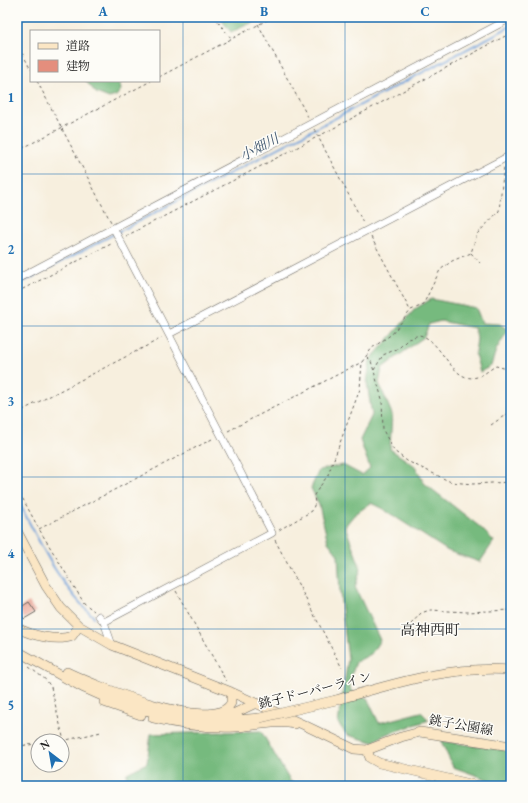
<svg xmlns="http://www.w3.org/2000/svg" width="528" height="803" font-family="'EB Garamond','Noto Serif JP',serif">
  <rect width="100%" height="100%" fill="#fdfcf7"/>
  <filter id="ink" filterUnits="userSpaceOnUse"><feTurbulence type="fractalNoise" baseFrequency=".025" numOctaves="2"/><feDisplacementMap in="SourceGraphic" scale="8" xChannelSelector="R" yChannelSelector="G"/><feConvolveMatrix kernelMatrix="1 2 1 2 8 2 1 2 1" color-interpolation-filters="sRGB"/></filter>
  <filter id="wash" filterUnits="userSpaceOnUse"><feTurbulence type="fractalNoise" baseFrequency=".012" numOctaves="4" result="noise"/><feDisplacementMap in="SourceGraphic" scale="16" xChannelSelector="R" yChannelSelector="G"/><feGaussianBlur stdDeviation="0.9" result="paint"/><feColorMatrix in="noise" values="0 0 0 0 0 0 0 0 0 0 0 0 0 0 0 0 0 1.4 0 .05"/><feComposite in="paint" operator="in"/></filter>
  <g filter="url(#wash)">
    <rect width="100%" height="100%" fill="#f7efde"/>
    <path fill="#76ba7e" stroke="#496b4d" d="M219,17H265L231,32Z
      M86,81H119L121,90L116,96L109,98L96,93Z
      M431,299L476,308L482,323L500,324L508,330L496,350L491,366L480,372L475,354L477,338L474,328L441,321L429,324L424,337L382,368L379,383L392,414L390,449L415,466L424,483L480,527L494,541L480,562L448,551L383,509L371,503L354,515L345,526L361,569L355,587L380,640L371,654L356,662L349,682L351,691L367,698L379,723L421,712L429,720L384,735L373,742L347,735L338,723L348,659L340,593L338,555L328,542L319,505L311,488L319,470L343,465L362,475L370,468L360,440L372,415L367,383L370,360L415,309Z
      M261,731L290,781L299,786H125L127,773L147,763L151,734Z
      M441,741L511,751V786H506L453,767Z"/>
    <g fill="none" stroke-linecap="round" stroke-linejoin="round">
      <path stroke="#6fa1da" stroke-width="2" d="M17,285L511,26
        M17,499C39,540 58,585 94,617"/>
    </g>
    <g id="blocks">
      <path fill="#e48e7d" d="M29,602L36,612L24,619L18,609Z"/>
    </g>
  </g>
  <g filter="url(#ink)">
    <use href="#blocks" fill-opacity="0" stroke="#696660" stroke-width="1"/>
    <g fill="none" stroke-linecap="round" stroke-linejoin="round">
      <defs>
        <path id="street" d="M17,279L511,18
          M169,334L511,155
          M99,616L104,622L112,645
          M104,622L272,533L114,229"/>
        <path id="secondary" d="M17,531L46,586L61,608L79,626L112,645L231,692L304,725L354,749L367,750L401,737L420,732L511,746
          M17,628C31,635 57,642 72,636L79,626
          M17,651C39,663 61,676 84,688C137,714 201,725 260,718
          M67,672C92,684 214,736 231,703V692
          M336,700C393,684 451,665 511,670
          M104,702L141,715
          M220,714L235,713L256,703
          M153,718C180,725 208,728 236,727C256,726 276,720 295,724
          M367,750L370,758L379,763L479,786"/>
      </defs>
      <use href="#street" stroke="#696660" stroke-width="8"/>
      <use href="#secondary" stroke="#696660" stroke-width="10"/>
      <path stroke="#696660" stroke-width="1" stroke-dasharray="3 3" stroke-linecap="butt" d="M214,17L231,38
        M17,24L30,17
        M258,24L308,117
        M17,43L31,70
        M159,77L273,17
        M37,81L111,222
        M314,129L364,224
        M17,151L151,81
        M126,236L319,136L511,33
        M371,237L410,310
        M471,253L480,263
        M17,292L113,243
        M367,357L371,361L382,399L383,430L394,451L407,461L451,482L473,484L511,482
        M374,370L383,355L399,348L408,339L419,335C441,338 452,385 477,377C484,375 490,369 496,366L511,370
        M17,413L162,338
        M491,425L511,411
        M228,431L362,362
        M17,488L39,529L84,603L94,611
        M39,529L214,438
        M279,530L312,511L315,503L314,495L328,475L360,389L362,362L372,348L392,334L411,310L423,305L440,270L452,261L471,253L477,234L499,211L504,166
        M275,540L342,668
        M176,591L226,681
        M403,633L421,613L430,610L467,612L511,610
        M29,667L46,680L51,687L64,741
        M62,741L101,732
        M17,746L38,744"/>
      <use href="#street" stroke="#fff" stroke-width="7"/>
      <use href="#secondary" stroke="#fbe6c4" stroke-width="9"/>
      <defs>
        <path id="secondary-bridge" d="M260,718L336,700"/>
      </defs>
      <use href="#secondary-bridge" stroke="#696660" stroke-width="10" stroke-linecap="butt"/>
      <use href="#secondary-bridge" stroke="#fbe6c4" stroke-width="9"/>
    </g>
  </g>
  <path fill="none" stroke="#1f6fb2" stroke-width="1" stroke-opacity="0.55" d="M183,17V786M345,17V786M17,174H511M17,326H511M17,477H511M17,629H511"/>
  <g text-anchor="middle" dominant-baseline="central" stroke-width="3" stroke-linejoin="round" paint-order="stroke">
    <g font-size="13" fill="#1c1c1c" stroke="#fdfcf7">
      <text transform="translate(315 690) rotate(-14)">銚子ドーバーライン</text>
      <text transform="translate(461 725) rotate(10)">銚子公園線</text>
    </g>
    <g font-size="14" font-style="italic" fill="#415871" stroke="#fdfcf7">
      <text transform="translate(259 147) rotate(-28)">小畑川</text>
    </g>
    <g font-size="15" fill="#1c1c1c" stroke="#fdfcf7">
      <text x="430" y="629">高神西町</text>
    </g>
  </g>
  <rect width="528" height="803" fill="none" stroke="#fdfcf7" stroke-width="44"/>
  <rect x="30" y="30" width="130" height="52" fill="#fdfcf7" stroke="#a3a29f"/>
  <rect x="38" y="43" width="20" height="6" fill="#fbe6c4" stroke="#a3a29f"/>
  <text x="66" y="50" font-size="12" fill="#1c1c1c">道路</text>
  <rect x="38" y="60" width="20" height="12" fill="#e48e7d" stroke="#a3a29f"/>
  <text x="66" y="70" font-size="12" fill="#1c1c1c">建物</text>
  <g transform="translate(50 753) rotate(329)"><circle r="19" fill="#fdfcf7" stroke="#a3a29f"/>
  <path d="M0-3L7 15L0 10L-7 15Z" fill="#1f6fb2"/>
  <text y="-6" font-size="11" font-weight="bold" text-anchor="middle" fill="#1c1c1c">N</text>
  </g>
  <rect x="22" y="22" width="484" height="759" fill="none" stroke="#1f6fb2" stroke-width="1.5"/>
  <g font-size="13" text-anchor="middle" font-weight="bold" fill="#1f6fb2">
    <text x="103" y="16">A</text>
    <text x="264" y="16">B</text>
    <text x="425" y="16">C</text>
    <text x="11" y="102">1</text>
    <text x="11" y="254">2</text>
    <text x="11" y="406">3</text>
    <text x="11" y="558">4</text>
    <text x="11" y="710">5</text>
  </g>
</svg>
